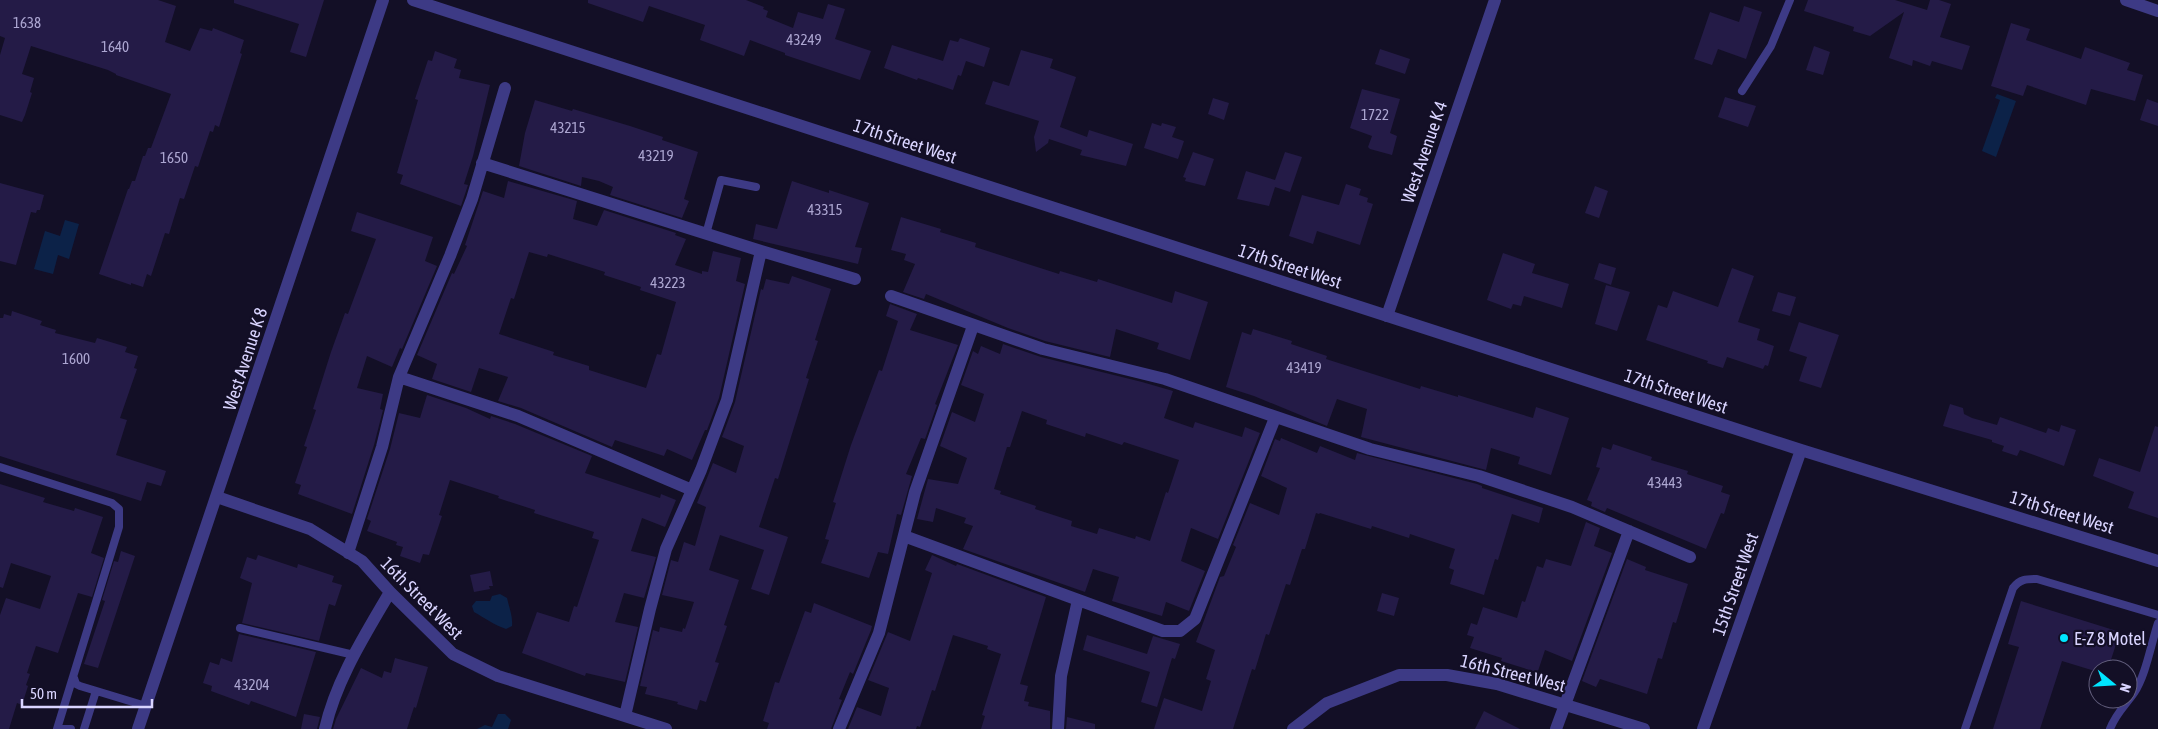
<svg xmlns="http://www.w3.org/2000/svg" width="2158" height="729" font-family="'Asap Condensed',sans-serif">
  <rect width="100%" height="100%" fill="#130f26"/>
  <path fill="#0c2248" d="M1997,94L2016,101L1996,157L1982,151L2000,100L1995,98Z
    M65,220L79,224L69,259L58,255L53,274L34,269L45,231L60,236Z
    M500,594L507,598C509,607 513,617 512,626L506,629C494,625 485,618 474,612L472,606L476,601H490L492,596Z
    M498,714H505L511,720L508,729H477L485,725L492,727Z"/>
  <path fill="#241b47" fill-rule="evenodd" d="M0,0H158L176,6L165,42L190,51L200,28L212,31L213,28L244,40L240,53L242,54L219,127L215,125L213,132L210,131L198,167L195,166L184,199L180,198L169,234L165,233L151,276L147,274L143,287L131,283V285L99,274L128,189H129L132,181H135L143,156H145L148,148H151L171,94L116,75V74L108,70L31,46L22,74L34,78L30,92L32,93L25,115L22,122L0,115V55L5,38L0,36Z
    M234,0H324L306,57L290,52L299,24L234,3Z
    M588,0H746L764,7L763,9L768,11L766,17L793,28L798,12L823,19L828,4L845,9L835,39L871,51L860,80L785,55V53L750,40L744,56L700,40L705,25L649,6L643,22L588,3Z
    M1808,0H1895L1927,10L1930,0H1939L1951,4L1940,37L1970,46L1962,70L1932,61L1930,66L1913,60L1912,66L1889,58L1904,12L1870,36L1853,31L1854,27L1804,11Z
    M1744,6L1762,12L1746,59L1718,49L1712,65L1694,59L1710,12L1739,22Z
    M2011,23L2030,29L2026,40L2081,59L2085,47L2130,63L2127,70L2143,75L2135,101L2091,89L2086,105L2027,85L2023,96L1991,86Z
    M960,38L990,48L984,67L966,61L961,76L958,75L953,90L918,78L917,80L884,68L892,45L943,61L950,40L958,42Z
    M1814,46L1830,52L1823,75L1806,70Z
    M1380,49L1410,59L1405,74L1375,64Z
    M1021,50L1053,59L1050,68L1076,77L1060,127L1087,137L1089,130L1133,144L1126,166L1080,155L1082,150L1049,139L1048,143L1036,152L1034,137L1039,121L985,104L993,81L1009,86Z
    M435,51L457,59L454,68L461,70L459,78L490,85L473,156L464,184L468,185L461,206L400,184L403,175L397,173L418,100L415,99L428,60L432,61Z
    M1362,89L1400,99L1390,133L1397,136L1392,155L1370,149L1368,147L1372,136L1350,128Z
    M1725,97L1756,106L1748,127L1718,117Z
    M1213,98L1229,103L1224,120L1208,114Z
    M2147,99L2158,103V126L2140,120Z
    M535,100L572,111L573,109L630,126L663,137L662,140L698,152L684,199L689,201L682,218L610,195L613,187L599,181L582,177L581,186L519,166L525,133Z
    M1152,123L1161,126L1162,123L1176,127L1172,137L1184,141L1178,159L1144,148Z
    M1193,152L1214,159L1205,186L1185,181L1186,178L1183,177Z
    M1285,152L1302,157L1290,192L1275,187L1269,206L1237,199L1246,171L1275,180Z
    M508,181L577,201L573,219L597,226L604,210L676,233L675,235L686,239L675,265L702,274V271L708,272L713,251L741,258L736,281L745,284L719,398L707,430H705L692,460L667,449L664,456L615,440L612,447L521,408L498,401L508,377L479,368L471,392L432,379L437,364L417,355L452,273L454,274L467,246L465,245L483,191L504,198ZM529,252L547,257L548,254L605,272L604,275L641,287L640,290L676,302L661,355L657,354L646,388L589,370V366L553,355L554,352L499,334L511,298L514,299Z
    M792,181L829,193V190L869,203L855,247L862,248L858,264L753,239L756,224L777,229Z
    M0,183L44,195L40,210H37L36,213L31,212L16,265L0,261Z
    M1346,184L1361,189L1359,195L1368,198L1367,202L1373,204L1360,245L1317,231L1313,244L1289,236L1302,195L1339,205Z
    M1595,186L1608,191L1599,218L1585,213Z
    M357,212L433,237L425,261L437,266L402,349L400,348L392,367L367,356L357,388L383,394L380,409L383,410L374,445L352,514L298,494L301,485L295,483L307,447L304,446L316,410L313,409L331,352L345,313L348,314L376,239L351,231Z
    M901,217L941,229L940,232L976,243L975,247L1059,274L1060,271L1097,282L1098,279L1172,303L1175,291L1208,302L1190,360L1157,349L1159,343L1116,329L1110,357L1045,341L1008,328L926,294L924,299L903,292L915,264L904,260L906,254L891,250Z
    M1503,253L1535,264L1532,273L1569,284L1562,308L1524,296L1521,306L1513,304L1511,309L1487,300Z
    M1599,263L1616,268L1611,285L1594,279Z
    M1732,268L1754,276L1738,322L1760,329L1757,340L1774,346L1768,366L1765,365L1763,369L1727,357L1723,368L1707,363L1708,361L1646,340L1658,305L1667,308L1673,291L1718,307Z
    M792,276L831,289L815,340L818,341L806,378L809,379L778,479L775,478L759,527L788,537L769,595L751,589L764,550L720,535L709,570L739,580L724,625L727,626L715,662L719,663L706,702L700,700L697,710L677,704L678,702L645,694L647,687L640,686L653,630L659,632L660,627L682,632L683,628L685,629L694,602L662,595L671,560L678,562L684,542L695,546L706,507L697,503L713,463L736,473L744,446L722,437L735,402L761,289L763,290L766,279L789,284Z
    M1606,285L1630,292L1617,331L1595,324Z
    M1778,292L1796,297L1790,316L1772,311Z
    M890,304L917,314L910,330L958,345L935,404L937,405L925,439L921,438L906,474L912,476L901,515L897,514L888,554L878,552L869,578L821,563L829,540L825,539L836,503L833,502L851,445L879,370L882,371L898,321L886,316Z
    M12,311L42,321L40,325L56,330L55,333L95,343L97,338L127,347L125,352L138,356L134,368L137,369L120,418L127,420L116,455L166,471L161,486L147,482L141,501L0,456V318H3L4,314L11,316Z
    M1799,322L1839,335L1821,388L1799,381L1807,357L1789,351Z
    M1253,329L1292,341L1291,344L1327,356L1326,359L1420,389L1421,386L1458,397V395L1533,418L1536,407L1569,418L1551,475L1518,464L1520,457L1491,448L1486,470L1361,437L1367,409L1337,399L1327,426L1254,396L1226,387L1242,332L1251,335Z
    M1003,344L1041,357L1142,382L1173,391L1164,418L1193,428L1195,422L1242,437L1245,427L1260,433L1218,539L1191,528L1181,561L1205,571L1189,611L1166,602L1162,616L1112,601L1119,577L1093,569L1085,592L963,549L973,526L964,523L966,518L936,508L933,522L917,519L928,479L958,484L967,458L940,446L952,412L975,422L984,394L961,385L973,351L978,354L981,346L1000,354ZM1022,411L1047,420L1046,424L1085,437L1086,433L1122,445L1124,442L1179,460L1168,493L1166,492L1150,541L1136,536L1135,539L1099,528L1097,534L1071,526L1072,521L1035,509L1036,506L1000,494L1001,491L994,489L1007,447H1010Z
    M427,395L466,408L490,419L491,416L515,424L592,456L585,473L660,498L661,494L676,500L665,527L642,518L631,551L656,557L644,598L624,593L615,622L638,627L625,682L586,673L585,676L522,653L537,612L569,622L574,606L577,607L599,540L592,538L594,532L534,513L535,510L498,498L499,496L450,480L439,515L442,516L429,555L423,554L420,563L400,556L403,547L396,545L397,542L367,531L371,521L367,519L390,449L399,413L420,418Z
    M1950,404L1963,408L1964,414L1972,418L1997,425L2000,417L2046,433L2048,428L2059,432L2061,425L2076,430L2064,466L2020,450L2017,456L2002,451L2004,446L1992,442V440L1943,426Z
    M2155,426L2158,427V518L2128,508L2134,492L2093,476L2099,458L2140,472Z
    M1281,438L1317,453L1320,446L1355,460L1357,453L1477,484L1482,486V488L1543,508L1539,523L1512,514L1498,560L1495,559L1484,595L1450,584L1454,570L1449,568L1455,549L1410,534L1409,538L1372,526L1371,529L1320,513L1319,514L1316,513L1305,549H1302L1290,585L1286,584L1269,635L1266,634L1255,670L1252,669L1233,729H1154L1164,698L1202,711L1211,681L1206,679L1215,650L1196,642L1220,577L1224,576L1236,547L1233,545L1250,503L1279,515L1287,488L1261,476L1275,439L1280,441Z
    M1613,444L1652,457L1651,460L1688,471L1687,474L1723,486L1721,492L1730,495L1724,514L1721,513L1706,549L1607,508L1605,512L1591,506L1592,502L1587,500L1600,468L1596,467L1602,447L1611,450Z
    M0,484L45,498L43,502L74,511L75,508L103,517L91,553L104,558L92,597L78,593L58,653L36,646L27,673L30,674L26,685L28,686L22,705L17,703L9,729H0V615L6,598L40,609L51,576L11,563L3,588L0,587Z
    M1586,522L1600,528L1594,546L1612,553L1572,661L1545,650L1538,671H1533L1501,661L1502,658L1470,648L1474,637L1467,635L1471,623L1477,625L1483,607L1517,618L1522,601L1525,602L1537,566L1543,568L1546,559L1571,566Z
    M121,551L135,556L98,668L84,664L105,601L102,600L114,561L118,562Z
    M258,555L297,568L298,564L334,576L332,582L342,585L335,606L329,604L319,641L242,623L252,583L240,578L247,557L256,560Z
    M932,555L956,566L957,564L1046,597L1020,684L1028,686L1024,701L1029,702L1028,706L1050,711V729H981L985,716L982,715L1001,654L987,649L988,646L953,635L935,691L932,690L920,727L917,726L916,729H848L857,707L881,716L889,688L868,680L888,632L910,641L932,573L925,570Z
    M1627,559L1646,567L1645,570L1688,584L1676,623L1673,622L1662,659L1658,658L1647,694L1600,679L1596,687L1582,681Z
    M490,571L493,586H489L490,589L474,592L470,575Z
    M1382,593L1399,598L1394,616L1377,611Z
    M2021,601L2120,632L2108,669H2098V672L2062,661L2040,729H1993L2019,647L2008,644Z
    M814,603L872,626L871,630L853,674L850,672L839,699L842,700L831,729H767L769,723L763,721L775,682L779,683L805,611L811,613Z
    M239,634L316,652L296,717L251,701L249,705L211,691L212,686L203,683L210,662L219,665L221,658L232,662Z
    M1087,635L1147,654L1153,636L1180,644L1175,659L1172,658L1157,707L1141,702L1150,672L1083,650Z
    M395,658L428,667L416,708L414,707L407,729H333L336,719L361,668L382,678L384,671L391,673Z
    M1484,711L1520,729H1475Z
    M304,714L320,717L317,729H301Z
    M1067,717L1095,724V729H1066Z"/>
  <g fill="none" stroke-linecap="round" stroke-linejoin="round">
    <path stroke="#3d3a85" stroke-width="8" d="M1742,91L1771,46L1790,0
      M706,234L721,180L756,187
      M0,467L112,503L119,509V527L57,729
      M240,628L354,655
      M74,678L76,684L80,686L146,706
      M59,729H71
      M84,729L96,691
      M1965,729L2013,588C2020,579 2026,579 2037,579L2158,615
      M2110,729C2116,713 2125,706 2134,693C2146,675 2151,644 2158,623"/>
    <path stroke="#3d3a85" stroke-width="12" d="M2126,0L2158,11
      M482,163L761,251L855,279
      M891,296L1043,349L1165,379L1370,449L1479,476L1572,507L1690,557
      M1387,316L1495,0
      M399,377L518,416L692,490
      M217,497L310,529L362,561L390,592L453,654L498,676L666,729
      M904,536L1163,631H1180L1195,619L1275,418
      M348,553L382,447L399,377L450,256L472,199L505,88
      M625,716L650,609L666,549L701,470L727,400L761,251
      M325,729C336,680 365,635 390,592
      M839,729L879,633L915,492L973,326
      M1058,729L1061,676L1078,600
      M1293,729L1327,703L1399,675H1447L1497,684L1644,729
      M1556,729L1629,531"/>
    <path stroke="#3d3a85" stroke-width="12" d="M413,0L1801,450L2158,561
      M138,729L383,0
      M1703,729L1801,450"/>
  </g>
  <circle fill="#00e5ff" stroke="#130f26" stroke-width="2" cx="2064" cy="638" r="5"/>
  <g text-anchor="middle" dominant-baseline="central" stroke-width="4.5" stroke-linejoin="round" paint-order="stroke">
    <g font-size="15" fill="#aca6d1">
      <text x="27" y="22">1638</text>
      <text x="804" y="39">43249</text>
      <text x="115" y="46">1640</text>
      <text x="1375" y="114">1722</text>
      <text x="568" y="127">43215</text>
      <text x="656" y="155">43219</text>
      <text x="174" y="157">1650</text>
      <text x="825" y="209">43315</text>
      <text x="668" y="282">43223</text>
      <text x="76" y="358">1600</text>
      <text x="1304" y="367">43419</text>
      <text x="1665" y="482">43443</text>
      <text x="252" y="684">43204</text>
    </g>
    <g font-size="18" fill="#d9d4ff" stroke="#130f26">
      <text transform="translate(905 141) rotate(18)">17th Street West</text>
      <text transform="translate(1424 152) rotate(-71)">West Avenue K 4</text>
      <text transform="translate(1290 266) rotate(18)">17th Street West</text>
      <text transform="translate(245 359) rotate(-72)">West Avenue K 8</text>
      <text transform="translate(1676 391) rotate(18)">17th Street West</text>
      <text transform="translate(2062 512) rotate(17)">17th Street West</text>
      <text transform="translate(1735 584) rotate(-71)">15th Street West</text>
      <text transform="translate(422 598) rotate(45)">16th Street West</text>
      <text transform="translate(1513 673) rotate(14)">16th Street West</text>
    </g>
    <g font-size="18" fill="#d9d4ff" stroke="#130f26" text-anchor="start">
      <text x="2074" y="638">E-Z 8 Motel</text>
    </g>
  </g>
  <g transform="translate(2113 684) rotate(108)"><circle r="24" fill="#130f26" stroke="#625e7d"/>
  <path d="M0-4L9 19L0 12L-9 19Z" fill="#00e5ff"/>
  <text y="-8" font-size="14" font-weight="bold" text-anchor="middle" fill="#d9d4ff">N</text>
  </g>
  <path d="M22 699v8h130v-8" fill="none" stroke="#d9d4ff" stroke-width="2.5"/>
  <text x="30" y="699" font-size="15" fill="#d9d4ff" stroke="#130f26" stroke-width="4" paint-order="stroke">50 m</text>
</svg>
